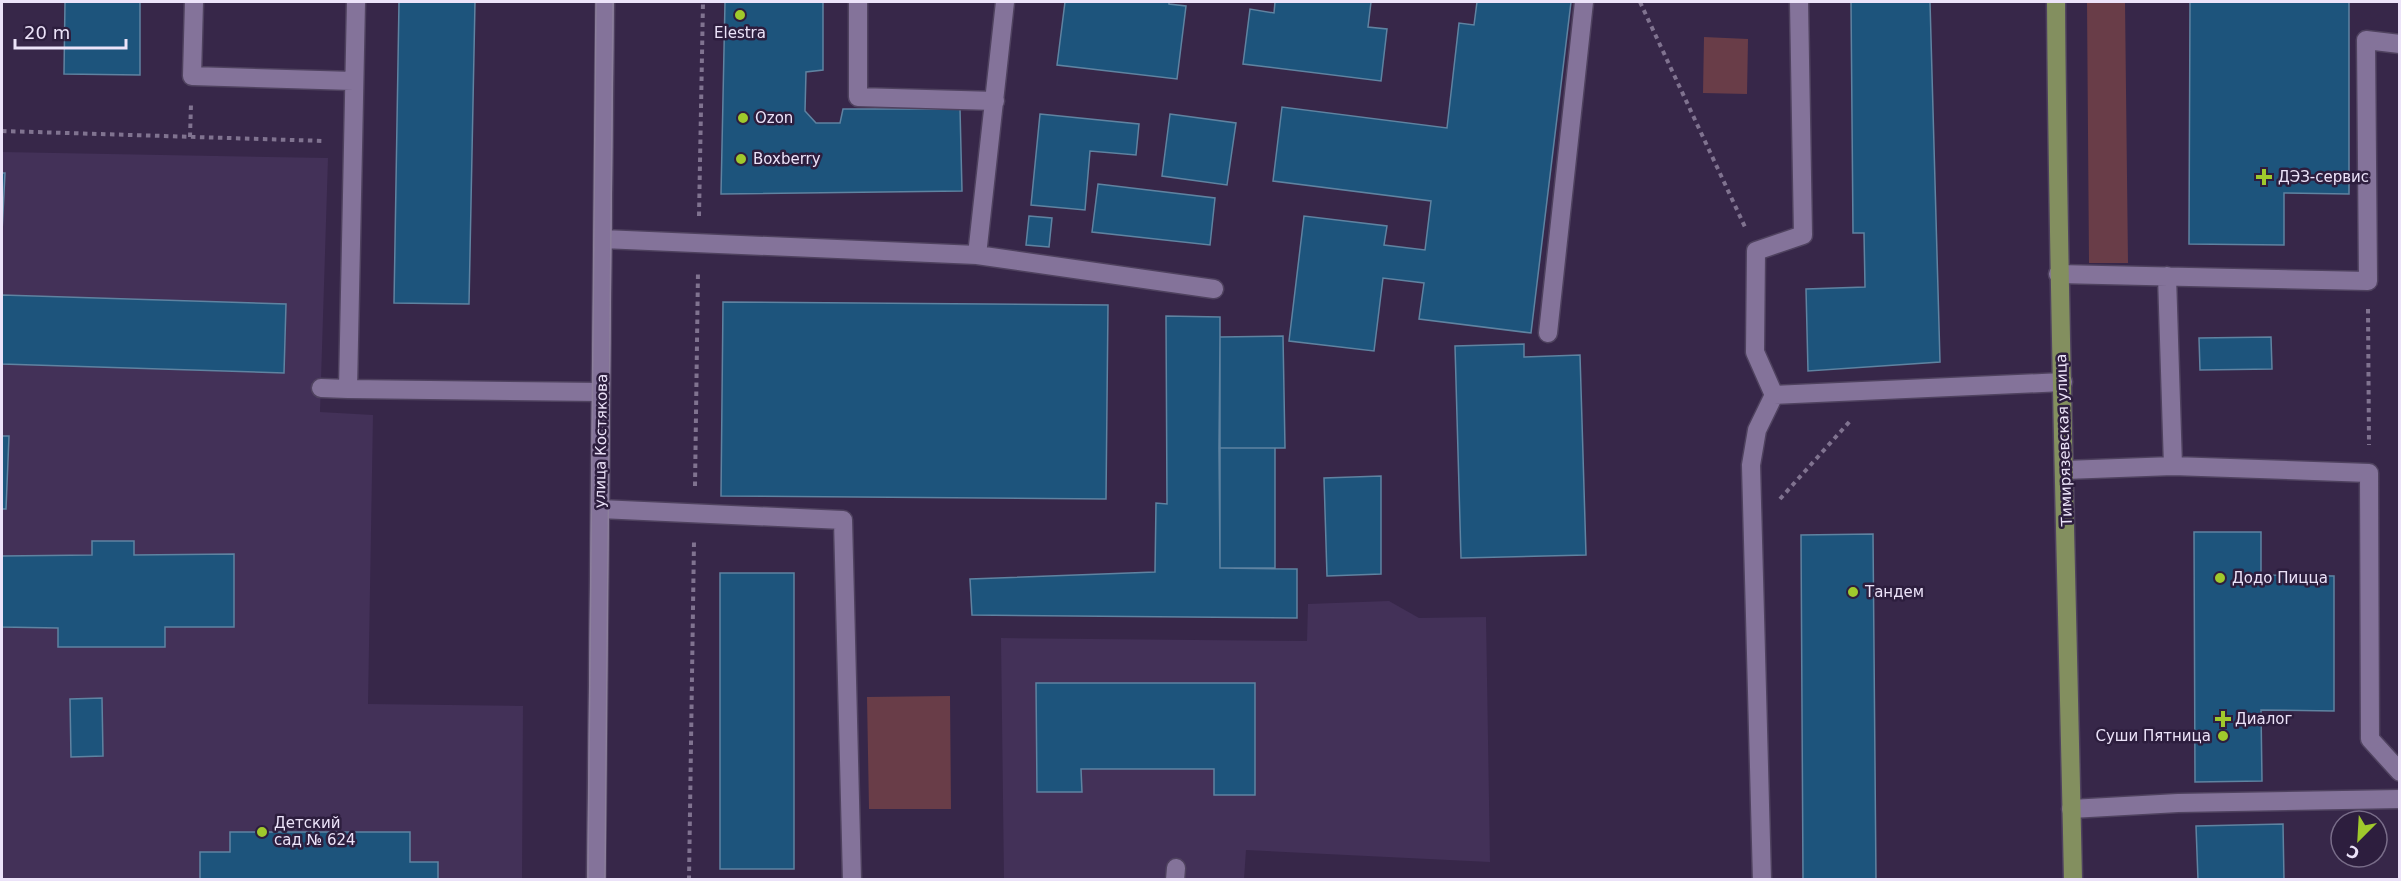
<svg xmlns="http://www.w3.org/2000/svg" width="2401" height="881" font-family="'DejaVu Sans',sans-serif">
  <rect width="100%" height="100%" fill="#372749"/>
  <path fill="#433158" d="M2,152L328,158L320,412L373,415L368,704L523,706L522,879L2,880Z
    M1389,601L1419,618L1486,617L1490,862L1246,850L1244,879H1004L1001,638L1307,641L1308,604Z"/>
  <path fill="#693d48" d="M2087,2H2125L2128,263H2089Z
    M1704,37L1748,39L1747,94L1703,93Z
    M950,696L951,809H869L867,697Z"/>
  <path fill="#1d547c" stroke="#5f83a1" stroke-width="1.5" d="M65,2H140V75L64,74Z
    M399,2H475L469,304L394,303Z
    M725,2H823V70L806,72L805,111L816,123H840L843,109H960L962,191L721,194Z
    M1065,2H1169V4L1186,6L1177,79L1057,65Z
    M1275,2H1371L1368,27L1387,29L1381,81L1243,64L1250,9L1274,13Z
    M1477,2H1571L1531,333L1419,319L1424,283L1383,278L1374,351L1289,341L1304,216L1387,226L1384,245L1425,250L1431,201L1273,181L1282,107L1447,128L1459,23L1474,25Z
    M1851,2H1930L1940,362L1808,371L1806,289L1865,287L1864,233H1853Z
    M2190,2H2349V194L2284,193V245L2189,244Z
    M1040,114L1139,124L1136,155L1090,151L1085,210L1031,205Z
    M1170,114L1236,123L1227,185L1162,176Z
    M2,173H5L2,232Z
    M1098,184L1215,198L1210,245L1092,232Z
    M1029,216L1052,218L1049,247L1026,245Z
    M2,295L286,304L284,373L2,364Z
    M723,302L1108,305L1106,499L721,496Z
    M1166,316L1220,317V568L1297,569V618L972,615L970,579L1155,572L1156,503L1167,504Z
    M1283,336L1285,448H1219L1220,337Z
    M2271,337L2272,369L2200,370L2199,338Z
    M1524,344V357L1580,355L1586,555L1461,558L1455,346Z
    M2,436H9L6,509H2Z
    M1219,448H1275V568H1220Z
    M1381,476V574L1327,576L1324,478Z
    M2194,532H2261V575L2334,576V711L2261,710L2262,781L2195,782Z
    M1873,534L1876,880H1803L1801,535Z
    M92,541H134V555L234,554V627H165V647H58V628L2,627V556L92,555Z
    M720,573H794V869H720Z
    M1036,683H1255V795H1214V769H1081L1082,792H1037Z
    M102,698L103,756L71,757L70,699Z
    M2283,824L2284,880H2198L2196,826Z
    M230,832H410V862H438V880H200V852H230Z"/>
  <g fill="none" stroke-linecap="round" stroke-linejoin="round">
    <defs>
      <path id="minor" d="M194,2L192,76L353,81
        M356,2L348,389L601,392
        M858,2V97L995,101
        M603,239L977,255L1214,289
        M977,255L1005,2
        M2058,274L2368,281L2366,40L2400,44
        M2167,276L2173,466
        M1548,333L1584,2
        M321,388L348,389
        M1774,395L2063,382
        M2065,470L2173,466L2369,473L2370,739L2400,772
        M600,509L843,520L852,880
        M2071,809L2178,803L2400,799
        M596,880L605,2
        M1175,880L1176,868
        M1762,880L1751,465L1757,430L1774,395L1755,352L1756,251L1803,235L1799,2"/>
      <path id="major" d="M2056,2C2058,294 2067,587 2073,880"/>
    </defs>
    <use href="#minor" stroke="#4f425f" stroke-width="21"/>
    <use href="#major" stroke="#4f425f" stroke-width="21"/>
    <path stroke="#807390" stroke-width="4" stroke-dasharray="4.5 4.5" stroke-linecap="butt" d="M1640,2L1745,227
      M2,131L325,141
      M190,137L191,104
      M699,216L703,2
      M2368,309L2369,445
      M695,486L698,271
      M1780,499L1851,420
      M689,880L694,541"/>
    <use href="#minor" stroke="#84739a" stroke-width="18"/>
    <use href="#major" stroke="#838f5f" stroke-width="18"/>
    <path stroke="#8c7f9c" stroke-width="1.5" d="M588,880L596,2
      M605,880L613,2"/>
  </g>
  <g fill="#a0c92c" stroke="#2d1e3e" stroke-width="2">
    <circle cx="740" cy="15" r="6"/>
    <circle cx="743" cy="118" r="6"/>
    <circle cx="741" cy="159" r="6"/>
    <path d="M2261 168h6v6h6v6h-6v6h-6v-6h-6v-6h6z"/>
    <circle cx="2220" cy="578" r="6"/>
    <circle cx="1853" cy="592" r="6"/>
    <path d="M2220 710h6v6h6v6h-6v6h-6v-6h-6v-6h6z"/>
    <circle cx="2223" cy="736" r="6"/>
    <circle cx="262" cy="832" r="6"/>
  </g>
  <g text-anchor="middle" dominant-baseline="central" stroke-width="5" stroke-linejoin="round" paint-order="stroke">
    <g font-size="15" fill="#ece3f9" stroke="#2d1e3e" text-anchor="start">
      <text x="740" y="33" text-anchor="middle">Elestra</text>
      <text x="755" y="118">Ozon</text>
      <text x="753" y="159">Boxberry</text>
      <text x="2278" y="177">ДЭЗ-сервис</text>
      <text x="2232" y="578">Додо Пицца</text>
      <text x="1865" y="592">Тандем</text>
      <text x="2235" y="719">Диалог</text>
      <text x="2211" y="736" text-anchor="end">Суши Пятница</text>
      <text x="274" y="823">Детский<tspan x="274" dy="17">сад № 624</tspan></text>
    </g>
    <g font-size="15" fill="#ece3f9" stroke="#2d1e3e">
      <text transform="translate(2064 440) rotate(-92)">Тимирязевская улица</text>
      <text transform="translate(601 441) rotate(-89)">улица Костякова</text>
    </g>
  </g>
  <rect width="2401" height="881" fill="none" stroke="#ece3f9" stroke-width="6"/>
  <g transform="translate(2359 839) rotate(204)"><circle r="28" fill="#2d1e3e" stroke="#796d89" stroke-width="1.5"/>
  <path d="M0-4.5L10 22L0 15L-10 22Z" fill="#a0c92c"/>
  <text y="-9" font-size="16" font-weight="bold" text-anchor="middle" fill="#ece3f9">С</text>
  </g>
  <path d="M15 39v9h111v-9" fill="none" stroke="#ece3f9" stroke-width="3"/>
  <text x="24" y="39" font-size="18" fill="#ece3f9" stroke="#2d1e3e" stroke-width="4.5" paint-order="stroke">20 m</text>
</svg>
